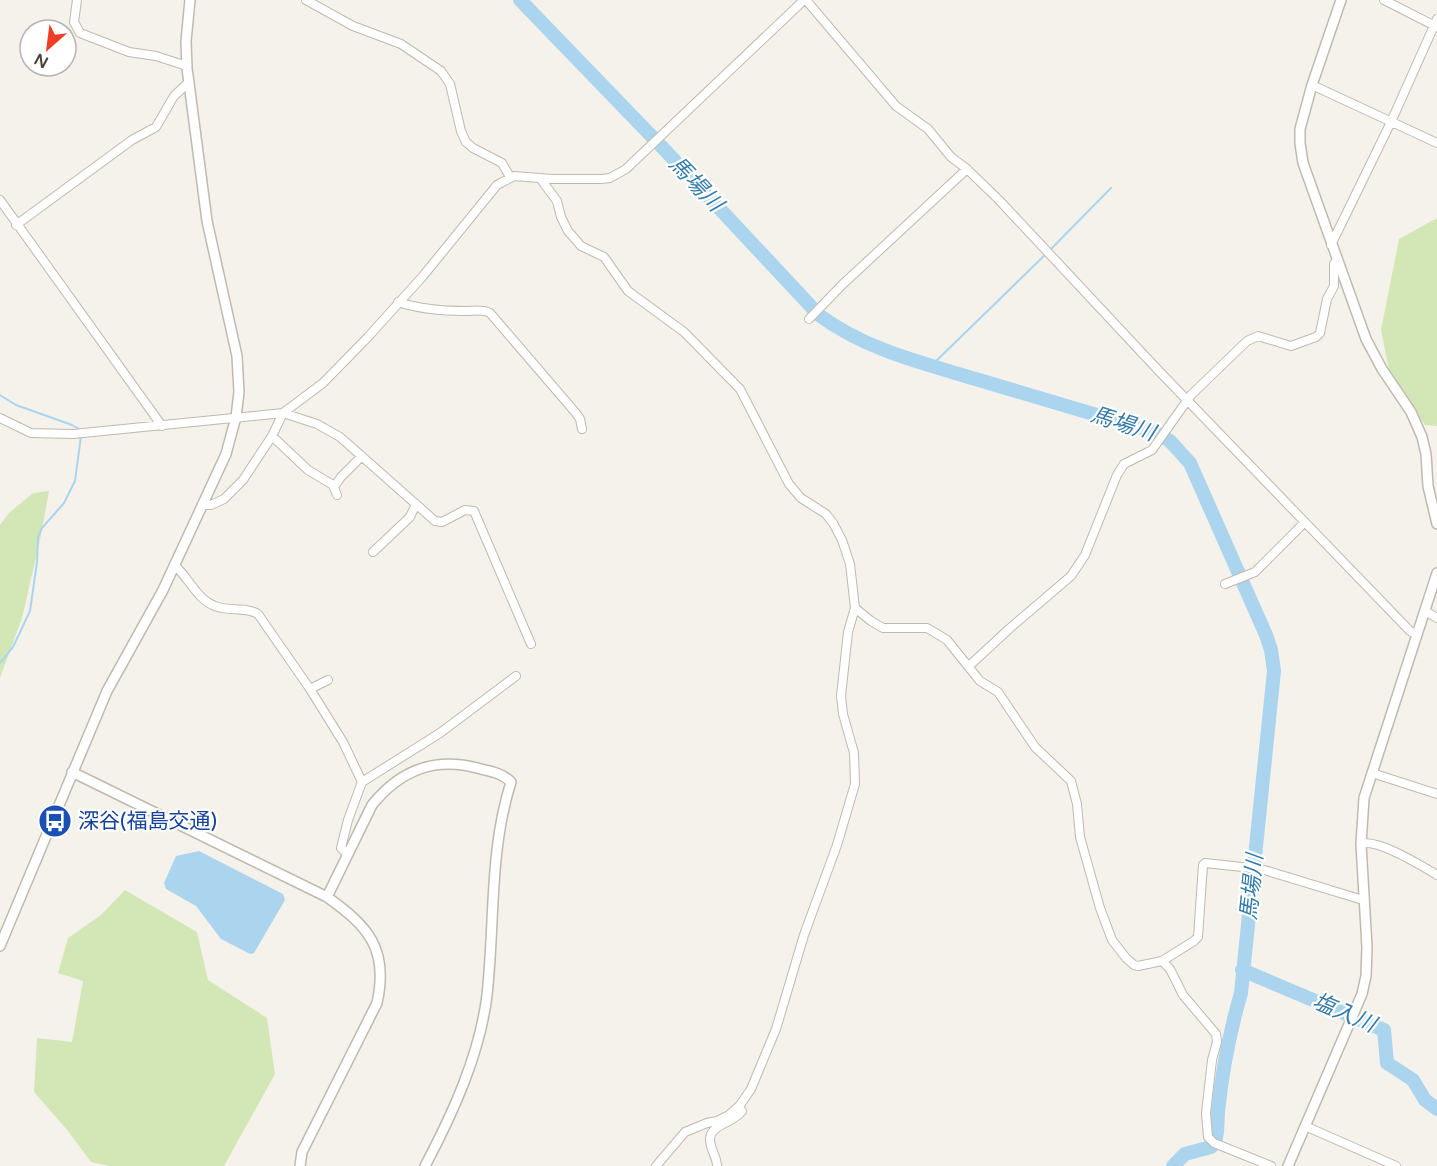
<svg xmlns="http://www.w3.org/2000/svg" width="1437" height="1166" font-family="'Varela Round','Noto Sans JP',sans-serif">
  <rect width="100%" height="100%" fill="#f5f2eb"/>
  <path fill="#d3e7b6" d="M1437,218V426L1425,425L1389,370L1381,330L1399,239Z
    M49,491L40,540L22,618L0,678V525L9,513L33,493Z
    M125,890L197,932L208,980L267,1018L275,1074L224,1166H109L91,1162L68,1131L34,1092L37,1038L72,1042L83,981L58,973L68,938L101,915Z"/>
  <path fill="#abd5ee" d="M199,851L283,894L285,900L254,953L250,954L221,939L196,906L166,889L164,883L176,856Z"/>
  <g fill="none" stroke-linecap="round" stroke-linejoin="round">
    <path stroke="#abd5ee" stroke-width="2" d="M1050,250L1111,188
      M931,366L1046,254
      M0,395L16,405L72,425L81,430
      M0,663L13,647L30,611L37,562L38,537L42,528L64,503L75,481L81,436"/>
    <path stroke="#abd5ee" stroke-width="14" d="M520,0L662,147L819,315C866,350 923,363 979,380C1037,397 1095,414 1154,432L1170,441L1190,463L1266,635L1271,650L1274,671L1241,993C1230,1031 1222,1072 1218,1112C1217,1123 1219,1139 1211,1147L1185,1154L1173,1166
      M1242,970L1384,1030L1387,1063L1413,1080L1425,1100L1437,1109"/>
    <defs>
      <path id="minor" d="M77,0L74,22L80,33L129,52L156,56L187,66
        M306,0L353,26L401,44L441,71L450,84L461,131L466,142L473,148L502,163L510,177
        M806,0L896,106L928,129L951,157L967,169L999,200L1158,370L1410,631L1417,635
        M1384,0L1437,27
        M1312,85L1437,143
        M540,178L557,201L561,217L568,231L581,246L604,257L628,291L684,332L740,389L789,484L801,498L826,514L833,523L842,540L850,564L855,608L871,621L883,628H927L934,632L947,640L980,681L998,692L1035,747L1071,781L1077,804L1080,837L1100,908L1112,940L1126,958L1134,965L1138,966L1162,961L1170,969L1183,995L1216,1034L1217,1042L1212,1060L1206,1113L1208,1137L1214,1143L1271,1166
        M0,200L162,426
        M16,225L132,140L156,127L174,96L189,82
        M1331,245L1391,122L1437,19
        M398,302C419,309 444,311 466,311C475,311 482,309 490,313L575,412L580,419L582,429
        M809,319L843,284L967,169
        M0,418L31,433L73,434L283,413L317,424L340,437L435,521L442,522L465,510L474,511L531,644
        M272,436L308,470L333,485L337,495
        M334,487L341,477L362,456
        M202,505H211L224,499L243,480L272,436L283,413L323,383L368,337L423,276L497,185L514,176L552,179H601L610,178L626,169L804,0
        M373,552L410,517L416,504
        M174,565C189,577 196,599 215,606C229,612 245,606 258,614L310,689L343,742L362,782L348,820L341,848L347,854
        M1225,584L1255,572L1305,522
        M1425,611L1437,618
        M969,666L1009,629L1071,576L1085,555L1117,475L1124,464L1152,450L1191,395L1247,341L1258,336L1291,346L1316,337L1320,333L1327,299L1334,286V264L1337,260
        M310,689L328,680
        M1372,773L1437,794
        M362,782L440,733L516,676
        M1361,844C1377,838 1422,866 1437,875
        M1162,961L1194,941L1198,937L1203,865L1205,863L1261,869L1363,900
        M1305,1126L1396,1166
        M656,1166L685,1132L707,1123L717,1121L729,1115L740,1105L751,1089L776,1029L804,935L837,845L855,784L854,753L843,714L841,696L848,632L855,608
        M717,1166C717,1156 709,1148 710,1138C711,1125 733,1123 742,1111L738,1107"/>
      <path id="tertiary" d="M1341,0L1312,85L1300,129V143L1303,163L1366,339L1382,369L1411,412L1422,437L1426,454L1428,486L1437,524
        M72,772L327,897C368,926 389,949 377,1003L302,1152L300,1166
        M327,897L372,805C401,769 436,756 481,769C492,772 502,773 511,782C489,851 495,923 487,995C480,1054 453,1113 425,1166
        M0,946L107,691L163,590L226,454L236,417L239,392L237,356L207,221L187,68L186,41L190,0
        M1288,1166L1362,994L1366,976L1367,947L1361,844L1364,798L1437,573"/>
    </defs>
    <use href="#minor" stroke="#c0b9ae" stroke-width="10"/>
    <use href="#tertiary" stroke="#c0b9ae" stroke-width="12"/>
    <use href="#minor" stroke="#fff" stroke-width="8"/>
    <use href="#tertiary" stroke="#fff" stroke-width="9"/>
  </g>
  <defs>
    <symbol id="bus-disc" viewBox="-11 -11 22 22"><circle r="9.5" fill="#1a4fb4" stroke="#fff"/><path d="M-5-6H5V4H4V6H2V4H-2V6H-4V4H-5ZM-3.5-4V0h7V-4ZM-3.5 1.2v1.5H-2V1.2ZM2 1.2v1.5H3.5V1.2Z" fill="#fff"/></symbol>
  </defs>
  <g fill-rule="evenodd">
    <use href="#bus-disc" x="36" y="802" width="38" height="38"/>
  </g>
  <g text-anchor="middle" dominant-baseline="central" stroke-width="4.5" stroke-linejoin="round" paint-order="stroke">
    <g font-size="21" fill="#164399" stroke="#fff" text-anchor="start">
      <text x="78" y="821">深谷(福島交通)</text>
    </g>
    <g font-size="22" font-style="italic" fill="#337baa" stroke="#fff">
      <text transform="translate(696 184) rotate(46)">馬場川</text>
      <text transform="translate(1123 424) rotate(18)">馬場川</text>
      <text transform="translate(1252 887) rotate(-84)">馬場川</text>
      <text transform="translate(1344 1013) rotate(23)">塩入川</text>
    </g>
  </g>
  <g transform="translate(48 48) rotate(208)"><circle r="28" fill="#ffffff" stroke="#b6b3b0" stroke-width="1.5"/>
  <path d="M0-4.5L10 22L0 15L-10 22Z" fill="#f23d25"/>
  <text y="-9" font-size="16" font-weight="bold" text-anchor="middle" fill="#494239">N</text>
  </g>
</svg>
